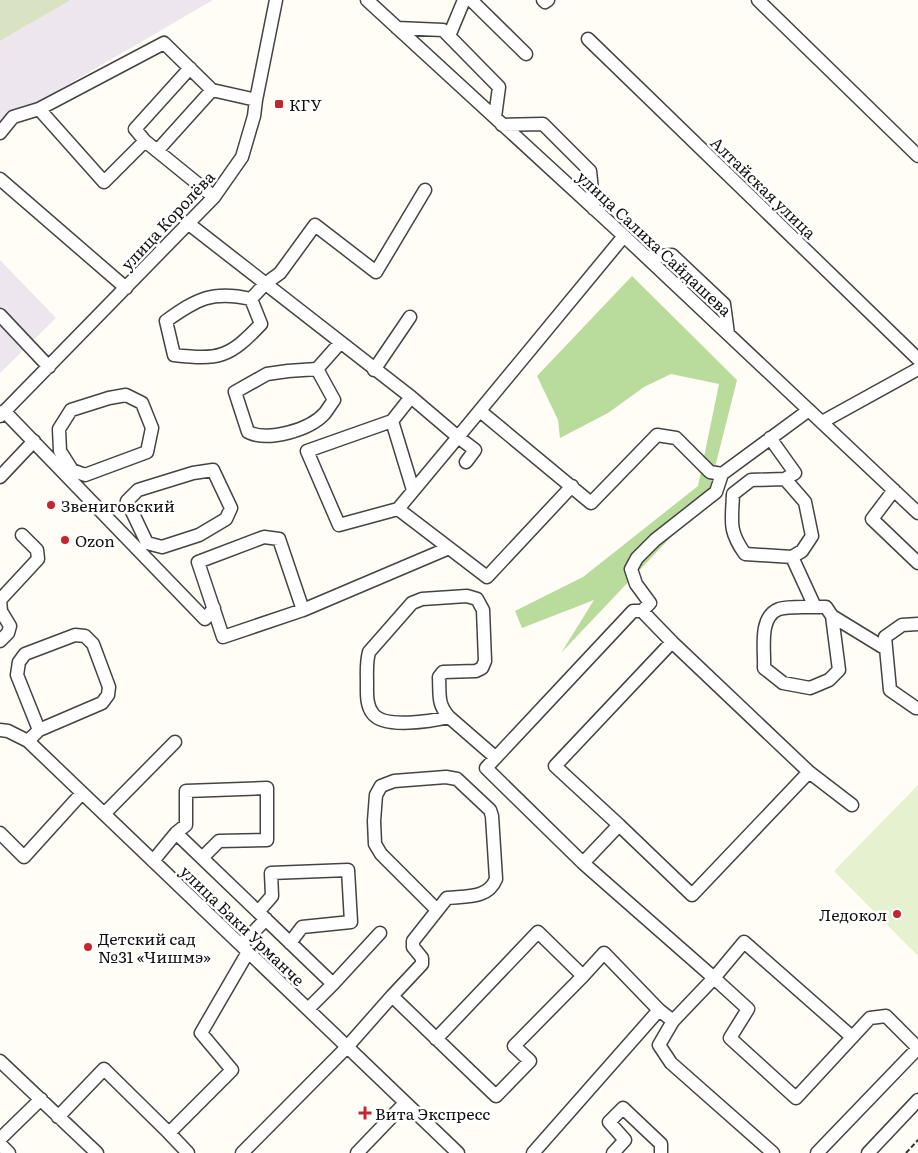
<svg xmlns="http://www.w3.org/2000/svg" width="918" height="1153" font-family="Literata,serif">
  <rect width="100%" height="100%" fill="#fffdf5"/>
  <path fill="#eee6ef" d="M71,0H213L0,124V41Z
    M0,260L56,318L0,373Z"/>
  <path fill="#b9dc9c" d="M632,276L737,380L707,499L561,653L594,600L522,628L515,611L583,577L698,486L719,384L671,374L644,387L608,413L560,438L558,420L537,376Z"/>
  <path fill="#d9e3c4" d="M0,0H71L0,41Z"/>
  <path fill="#e6f2cf" d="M918,785V956L834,871Z"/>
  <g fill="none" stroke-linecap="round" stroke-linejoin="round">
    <defs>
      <path id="minor" d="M367,0L624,236L918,513
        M471,0L526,54
        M543,0L545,2L548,0
        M758,0L918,156
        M397,28L443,30L499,87L495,117
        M449,36L464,0
        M588,39L918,359
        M39,109L164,43L212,90L256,100
        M502,125L543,124L590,171L594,209
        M0,133L13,117L39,109L104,182L145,141L214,197
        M145,141L135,129L190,68
        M157,151L212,90
        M0,179L126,288
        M189,224L411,397L458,437L624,236
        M647,257L672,255L724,304L728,334
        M251,299L261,324C229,358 219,360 174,355L166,321C197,299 212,290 251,299L265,284L280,273L315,225L376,272L425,190
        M0,315L49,367
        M317,369L334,400C331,404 328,409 325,413C310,430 268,442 248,432L235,392L267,374L288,371L317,369L340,343
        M374,370L410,317
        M126,395L142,403L152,428L147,452L85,475L72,470L60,451L59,429L71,410L109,398Z
        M4,411L205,619L214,608
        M480,411L591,503L657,435L676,438L710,472L722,474L809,410
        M0,416L214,197L242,157L254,116L256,100L276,0
        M392,421L413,490
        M822,422L918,369
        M770,438L795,473L785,479
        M466,462L475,450L458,437L398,509L487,577L572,486
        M213,470L231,508L226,519L199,535L162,547L147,543L127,501L138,490L193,473Z
        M0,477L34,441
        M785,479L805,502L812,536L802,551L792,557L745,554C728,530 732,522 733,494L751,480Z
        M894,490L872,519L918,563
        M398,509L339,525L307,451L392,421L411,397
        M264,537L279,539L303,610L223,637L198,562Z
        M792,557L815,607H826L832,616L886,649
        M815,607C805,607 788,606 779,609C758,617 765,650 764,668L783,683L810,688L829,680L839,670L832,616
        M303,610L449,548
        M642,611L650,603L636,584L631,569L637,558L655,540L716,492L722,474
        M918,624L902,625L885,637L890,690L916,708H918
        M0,641L8,633L10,626L1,611L0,600L38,559L37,550L22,535
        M449,717C437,704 440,694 439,677L443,672L476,671L482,668L485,661L483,610L477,599L467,596L422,599L412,603L369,652C366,663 367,673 367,683C367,694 366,705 373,714C385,729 432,721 449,717L495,757
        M0,730L8,731L28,741L458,1153
        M28,741L39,730L102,703L108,695L109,687L93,644L85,636L75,635L25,654L19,662L17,675L39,730
        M809,772L852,805
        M104,814L175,742
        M619,825L692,895L809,772L672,642L642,611H633L486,768L583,863L619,825L555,766L672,642
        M0,833L24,857L82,793
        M176,833L186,825V791L267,788V840L219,841L202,858
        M153,861L176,833L333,984L308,1009
        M583,863L714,978L673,1021L659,1010
        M258,912L272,896L271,873L348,870L351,922L302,927L290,943
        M241,945L266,919
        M333,984L380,933
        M392,996L422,964V958L413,947V941L447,898C466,896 488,899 496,879L492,816L490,810L457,779L446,777L394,781L381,786L376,795L374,821L375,844L381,854L437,910
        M673,1021L659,1045L671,1063L773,1153
        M852,1037L744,942L714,978L748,1009L730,1038L796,1098L870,1018L886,1016L918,1048
        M0,1061L97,1153
        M58,1117L104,1069L169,1133
        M0,1139L41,1099
        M0,1144L9,1153
        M188,1153L169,1133L232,1070L201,1033L248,952
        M242,1153L347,1047L392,996L496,1096L530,1061L514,1046L583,976L538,932L436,1039
        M357,1153L405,1103
        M533,1153L659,1010L604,953L583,976
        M613,1153L625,1140L609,1122L623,1108L661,1144V1153
        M817,1153L918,1048
        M868,1153L918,1100"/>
    </defs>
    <use href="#minor" stroke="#444" stroke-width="15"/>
    <path stroke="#333" stroke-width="2" stroke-dasharray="5 2.5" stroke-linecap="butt" d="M906,1153L918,1140"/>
    <use href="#minor" stroke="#fff" stroke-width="12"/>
  </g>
  <g fill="#c4262e" stroke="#fff" stroke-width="2">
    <rect x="274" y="99" width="10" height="10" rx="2.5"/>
    <circle cx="51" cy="505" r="5"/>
    <circle cx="65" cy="540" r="5"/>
    <circle cx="897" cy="914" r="5"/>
    <circle cx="88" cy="947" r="5"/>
    <path d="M362.5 1105.5h5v5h5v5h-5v5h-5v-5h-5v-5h5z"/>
  </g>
  <g text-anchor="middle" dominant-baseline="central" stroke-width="5" stroke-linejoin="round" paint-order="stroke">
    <g font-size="16" fill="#111" stroke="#fff" text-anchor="start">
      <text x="289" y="104">КГУ</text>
      <text x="61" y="505">Звениговский</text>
      <text x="75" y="540">Ozon</text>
      <text x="887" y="914" text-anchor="end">Ледокол</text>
      <text x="98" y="938">Детский сад<tspan x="98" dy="18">№31 «Чишмэ»</tspan></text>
      <text x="375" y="1113">Вита Экспресс</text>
    </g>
    <g font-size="16" fill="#111" stroke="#fff">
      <text transform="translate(764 187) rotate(44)">Алтайская улица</text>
      <text transform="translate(167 220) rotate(-47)">улица Королёва</text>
      <text transform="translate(655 243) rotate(43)">улица Салиха Сайдашева</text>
      <text transform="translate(243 925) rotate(44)">улица Баки Урманче</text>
    </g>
  </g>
</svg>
